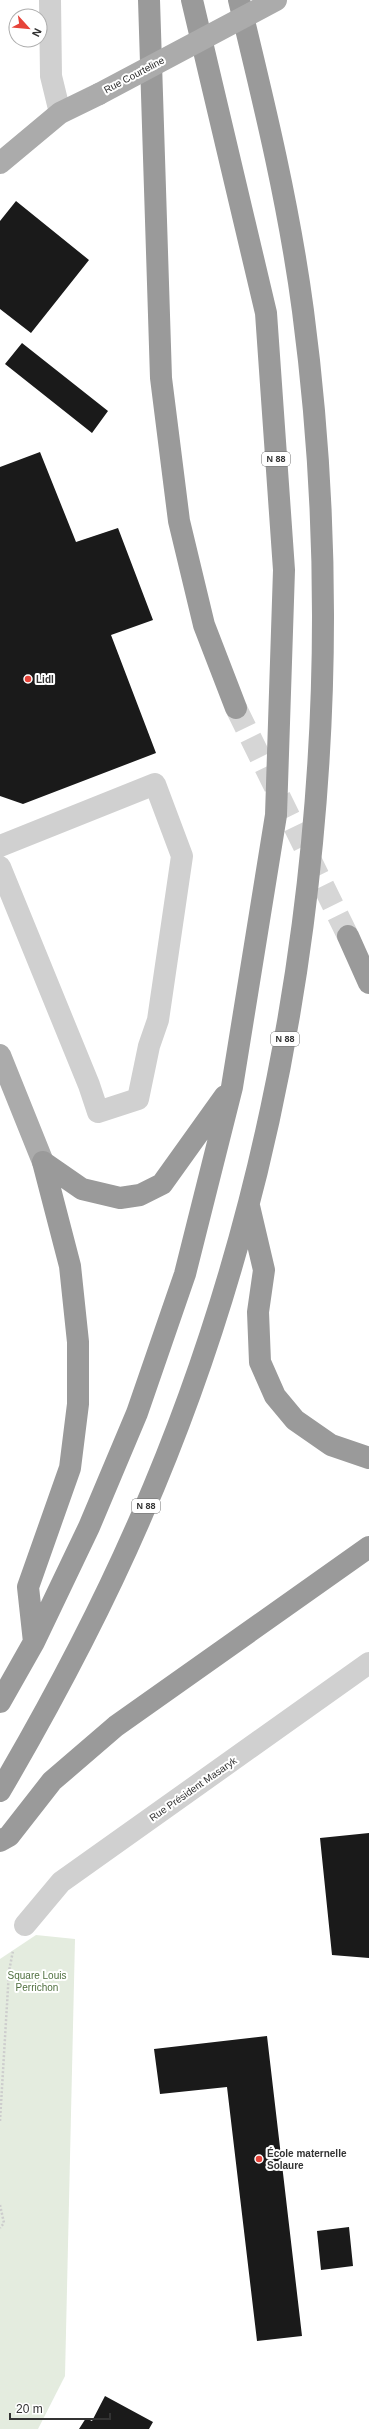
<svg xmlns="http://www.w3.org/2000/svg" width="369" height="2429" font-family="Helvetica,sans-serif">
  <rect width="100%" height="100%" fill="#fff"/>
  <path fill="#e4ecdf" d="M36,1935L75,1939L65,2376L38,2429H0V1959Z"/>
  <path fill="#1a1a1a" d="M16,201L89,260L31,333L0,309V221Z
    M22,343L108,411L92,433L5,364Z
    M40,452L76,542L118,528L153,620L111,635L156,753L23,804L0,796V467Z
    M369,1833V1958L332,1955L320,1838Z
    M267,2036L302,2336L257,2341L227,2087L160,2094L154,2049Z
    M349,2227L353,2266L321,2270L317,2231Z
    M105,2396L153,2422L149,2429H79L86,2418L92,2421Z"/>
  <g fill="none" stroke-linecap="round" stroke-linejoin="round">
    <path stroke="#d6d6d6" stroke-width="22" stroke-dasharray="22 11" stroke-linecap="butt" d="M236,708L348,936"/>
    <path stroke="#cdcdcd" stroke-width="2.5" stroke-dasharray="2 2" stroke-linecap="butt" d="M0,2121L9,1971L13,1951
      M0,2205L4,2223L0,2228"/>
    <path stroke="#d0d0d0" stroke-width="22" d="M50,0L51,76L60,113
      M0,846L155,784L182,856L158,1020L149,1046L138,1099L98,1112L89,1085L0,867
      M25,1925L61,1882L369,1663"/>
    <path stroke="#ababab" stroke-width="22" d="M0,163L60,113L99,94
      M0,1055L43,1162"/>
    <path stroke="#9a9a9a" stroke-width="22" d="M149,0L161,378L179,521L204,625L236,708
      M348,936L369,983
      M43,1162L82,1189L120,1198L140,1195L162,1184L225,1096
      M249,1206L264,1270L258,1312L260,1362L275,1396L295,1420L331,1445L369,1458
      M34,1642L28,1587L70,1468L78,1404V1342L70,1266L43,1162
      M0,1702L34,1642L89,1527L137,1413L185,1274L232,1087L276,815L284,570L266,313L192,0
      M0,1791C52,1702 100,1612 141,1517C303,1145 356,713 303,311C289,205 264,103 239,0
      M0,1841L9,1836L52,1781L116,1726L369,1547"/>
    <path stroke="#ababab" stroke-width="22" d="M99,94L276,0"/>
  </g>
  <g fill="#e64339" stroke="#fff" stroke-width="1.5">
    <circle cx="28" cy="679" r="4"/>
    <circle cx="259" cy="2159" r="4"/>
  </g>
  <g text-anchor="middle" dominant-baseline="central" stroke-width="4" stroke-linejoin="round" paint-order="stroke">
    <g fill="#fff" stroke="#707070" stroke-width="1">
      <rect x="262" y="452" width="28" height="14" rx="3"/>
      <rect x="271" y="1032" width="28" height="14" rx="3"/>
      <rect x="132" y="1499" width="28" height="14" rx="3"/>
    </g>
    <g font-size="9" font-weight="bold" fill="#333">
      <text x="276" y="459">N 88</text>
      <text x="285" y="1039">N 88</text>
      <text x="146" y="1506">N 88</text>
    </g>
    <g font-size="10" fill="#333" stroke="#fff">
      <text transform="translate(134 75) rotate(-28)">Rue Courteline</text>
      <text transform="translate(193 1789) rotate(-35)">Rue Président Masaryk</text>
    </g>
    <g font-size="10" font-weight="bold" fill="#333" stroke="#fff" text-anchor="start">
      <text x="36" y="679">Lidl</text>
      <text x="267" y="2153">École maternelle<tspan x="267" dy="12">Solaure</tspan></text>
    </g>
    <g font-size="10" fill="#4f6f3f" stroke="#fff">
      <text x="37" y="1975">Square Louis<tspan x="37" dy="12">Perrichon</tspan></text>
    </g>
  </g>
  <g transform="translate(28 28) rotate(117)"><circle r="19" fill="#ffffff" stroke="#adadad"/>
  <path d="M0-3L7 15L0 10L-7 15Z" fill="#e64339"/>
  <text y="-6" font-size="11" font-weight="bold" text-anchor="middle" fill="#333333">N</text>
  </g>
  <path d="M10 2413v6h100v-6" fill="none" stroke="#333333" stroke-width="2"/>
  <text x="16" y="2413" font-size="12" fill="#333333" stroke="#ffffff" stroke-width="3" paint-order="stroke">20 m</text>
</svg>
